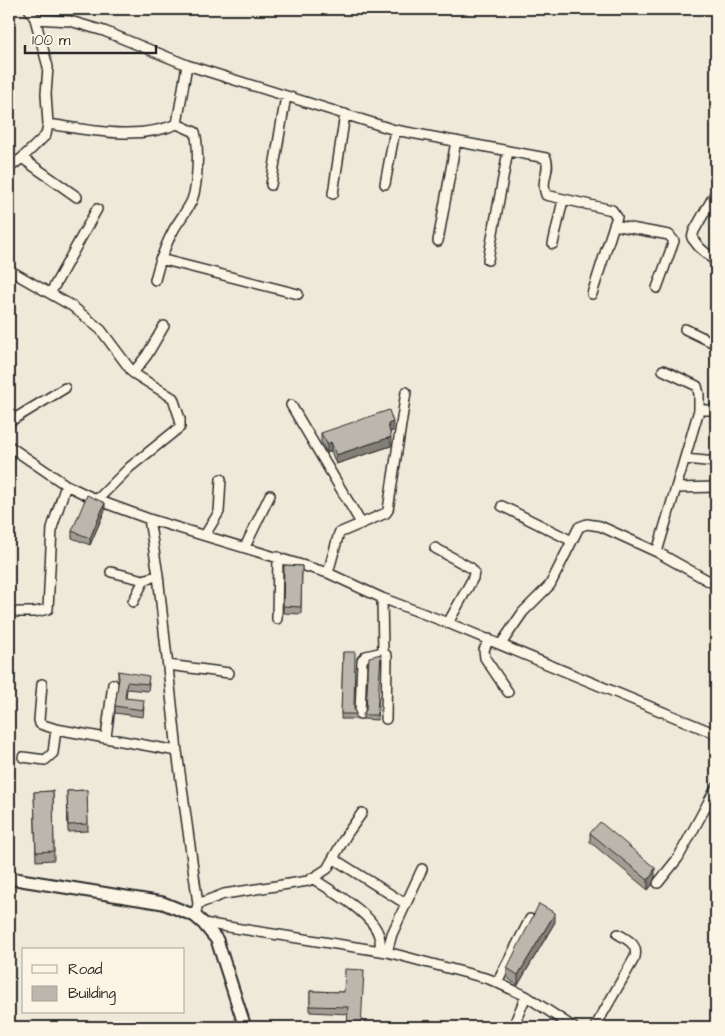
<svg xmlns="http://www.w3.org/2000/svg" width="725" height="1036" font-family="'Architects Daughter',sans-serif">
  <rect width="100%" height="100%" fill="#efe9da"/>
  <filter id="ink" filterUnits="userSpaceOnUse"><feTurbulence type="fractalNoise" baseFrequency=".02" numOctaves="2"/><feDisplacementMap in="SourceGraphic" scale="10" xChannelSelector="R" yChannelSelector="G"/><feConvolveMatrix kernelMatrix="1 2 1 2 8 2 1 2 1" color-interpolation-filters="sRGB"/></filter>
  <g filter="url(#ink)">
    <g fill="none" stroke-linecap="round" stroke-linejoin="round">
      <defs>
        <path id="minor" d="M35,19L70,21L104,31L187,65L395,130L546,158C551,172 540,178 546,195L612,210L617,217L614,225L669,235L674,241L657,288
          M48,124C90,130 137,141 177,124L195,132C199,147 198,185 192,200C187,212 177,222 172,233C164,248 159,264 155,280
          M177,124L187,65
          M22,158L77,197
          M9,168L22,158L46,135L48,124L46,94L48,67L35,19L29,9
          M385,184L395,130
          M271,185L286,96
          M716,192L694,231L692,238L699,247L716,262
          M333,194L345,114
          M438,241L456,141
          M553,244L563,200
          M160,259L298,294
          M488,260L508,151
          M9,270L72,306L101,330L133,373L147,355L164,326
          M51,292L97,209
          M592,294L614,225
          M685,329L716,344
          M291,405L361,523
          M699,410H716
          M9,422L65,388
          M9,446L66,485L97,500L149,519
          M685,459L716,462
          M677,488L716,487
          M97,500L130,467L180,427V419L173,398L133,373
          M502,506L572,541
          M205,535L219,512L221,479
          M245,547L270,495
          M435,548L471,568L474,572L473,578L448,623
          M657,552L699,410V394L697,386L663,370
          M111,572L144,580
          M328,573L339,533L386,513L388,510L406,392
          M382,598L383,652L387,656L386,719
          M133,602L144,580L158,575
          M18,612H35L48,609L52,528L66,485
          M277,619L278,557
          M489,639L484,650L485,658L508,692
          M501,644L523,612L550,585L579,527L587,524L600,526L657,552L716,585
          M168,665L229,673
          M42,684L39,720L40,724L56,729L177,751
          M360,714L362,660L366,656L383,652
          M106,737L113,684
          M23,757L45,760L53,753L56,729
          M334,859L406,904
          M312,878C331,891 373,913 379,936C381,940 380,946 380,951
          M658,883L678,858L716,788
          M198,904L224,894L308,881L327,869L347,834L362,813
          M195,916L198,904L177,751L158,575L149,519L328,573L382,598L448,623L716,734
          M203,923L387,952L489,979L526,996L573,1027
          M387,952L392,934L422,869
          M497,983L530,919
          M513,1027L526,996
          M595,1027L635,957C638,944 628,940 618,934"/>
        <path id="major" d="M9,878L163,903L195,916L203,923L217,940L245,1027"/>
      </defs>
      <use href="#minor" stroke="#2b2b2b" stroke-width="12"/>
      <use href="#major" stroke="#2b2b2b" stroke-width="15"/>
      <use href="#minor" stroke="#fcf5e5" stroke-width="9"/>
      <use href="#major" stroke="#fcf5e5" stroke-width="11"/>
    </g>
    <path fill="#a29d94" stroke="#2b2b2b" d="M393,431L390,432L391,446L336,464L331,451L327,453L321,442V433Z
      M105,510L90,545L72,538V531Z
      M284,565L302,566L301,614L283,613Z
      M343,652L354,709L356,714V719H341Z
      M118,671L149,683L148,691L127,689L126,698L144,707L143,717L115,713V706L119,682L118,678Z
      M379,696L377,720L363,719V715L366,710Z
      M87,790L88,831L68,832L67,791Z
      M53,791L54,860L36,861L34,792Z
      M590,833L655,877L652,885L648,890L590,842Z
      M555,922L518,985L507,978V968Z
      M364,970L348,1014L310,1012V991L344,992Z"/>
    <path fill="#848078" stroke="#2b2b2b" d="M393,422V431L388,433V424Z
      M391,437V446L336,464V455Z
      M331,442V451L327,453V444Z
      M105,503V510L90,545V538Z
      M655,868V877L652,885L648,890V880Z
      M555,913V922L518,985V975Z"/>
    <path fill="#bcb7ac" stroke="#2b2b2b" d="M389,410L393,422L388,424L391,437L336,455L331,442L327,444L321,433Z
      M87,495L105,503L90,538L72,531Z
      M284,565L302,566L301,607L283,606Z
      M343,652H355L354,709L356,714H341Z
      M381,654L377,715H363L366,710L369,657Z
      M118,671L149,676L148,684L127,682L125,698L144,700L143,710L115,706L119,678Z
      M87,790L88,824L68,825L67,791Z
      M53,791L54,851L36,852L34,792Z
      M600,822L655,868L652,875L648,880L590,833Z
      M539,904L555,913L518,975L507,968Z
      M345,969L364,970L361,1027H347L348,1007L310,1006V991L344,992Z"/>
  </g>
  <rect width="725" height="1036" fill="none" stroke="#fcf5e5" stroke-width="30"/>
  <rect x="15" y="15" width="695" height="1006" fill="none" stroke="#2b2b2b" stroke-width="2" filter="url(#ink)"/>
  <rect x="22" y="948" width="162" height="65" fill="#fcf5e5" stroke="#a8a49b"/>
  <rect x="32" y="965" width="25" height="8" fill="#fcf5e5" stroke="#a8a49b"/>
  <text x="68" y="974" font-size="15" fill="#2b2b2b">Road</text>
  <rect x="32" y="986" width="25" height="15" fill="#bcb7ac" stroke="#a8a49b"/>
  <text x="68" y="998" font-size="15" fill="#2b2b2b">Building</text>
  <path d="M25 45v8h131v-8" fill="none" stroke="#2b2b2b" stroke-width="2.5"/>
  <text x="32" y="45" font-size="15" fill="#2b2b2b" stroke="#fcf5e5" stroke-width="4" paint-order="stroke">100 m</text>
</svg>
